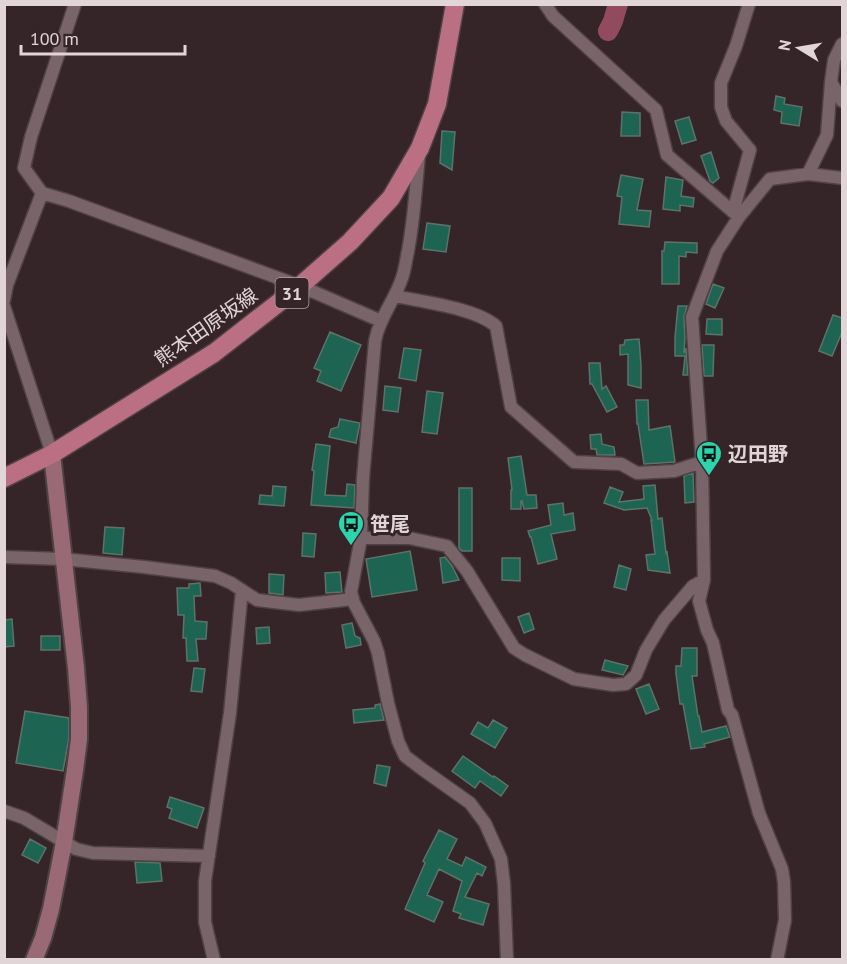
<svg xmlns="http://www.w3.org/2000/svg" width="847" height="964" font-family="'PT Sans','Noto Sans JP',sans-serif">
  <rect width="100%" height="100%" fill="#352428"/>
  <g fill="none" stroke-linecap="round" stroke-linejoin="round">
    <path stroke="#924b5e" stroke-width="20" d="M608,31L613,21L618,4"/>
  </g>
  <path fill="#1d6552" stroke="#5d726a" stroke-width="1.5" d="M776,96L785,98L784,104L802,107L799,126L781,123L782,112L774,110Z
    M622,112L640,113V136H621Z
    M689,117L696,140L682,144L675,121Z
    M442,131L455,132L452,170L440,163Z
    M711,152L719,178L713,183L710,181L701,156Z
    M621,175L643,179L637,210L651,211L649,227L619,224L622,197L617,196Z
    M666,177L683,180L681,196L694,198L693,207L680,205V211L663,209Z
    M427,223L450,226L446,252L423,249Z
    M665,242L697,243V253L686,252V257L679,256V284H662V251H664Z
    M713,284L724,288L715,308L706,304Z
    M678,306H687L684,317L685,337L684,353L686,348L688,375H683L685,356H675V337Z
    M833,315L843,318V330L832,356L819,351Z
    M707,319H722V335L706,334Z
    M330,332L361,345L341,391L317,381L321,371L314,368Z
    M639,339L641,365V388L628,385V354L620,355V345H624L625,340Z
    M702,345H714L713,376H704Z
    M404,348L421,350L416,381L399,378Z
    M589,363H600L602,389L606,386L617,407L607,412L592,384H590Z
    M385,386L401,388L398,412L383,410Z
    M427,391L443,393L437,434L422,432Z
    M636,400H648L649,430L670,426L675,462L644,464L638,424H637Z
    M340,419L360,423L356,443L329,437L331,429L338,427Z
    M601,434L602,444L614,447L615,455H597L596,449H591L590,435Z
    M316,444L330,446L325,495L346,496L347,484L355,485L354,508L311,505L314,471L312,470Z
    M521,456L527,495H536L537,508L524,509L522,501H521V509H511V490H512L508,458Z
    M693,473L694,502L685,503L684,476Z
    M655,485L658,519L662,518L666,553L667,552L670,573L648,570L646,555L655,554L651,520H652L647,508L624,510L604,503L610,487L623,492L619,502L644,499L643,486Z
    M273,486L286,487L284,506L259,504L260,495L272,496Z
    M459,488H472V551H462L459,548Z
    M563,503L564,515L573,513L575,530L551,534L557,559L538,564L531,537H530L528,531L551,525L548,505Z
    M105,527L124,528L122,555L103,553Z
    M303,533L316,534L314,557L302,556Z
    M410,551L417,590L372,597L366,559Z
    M445,557L452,566L459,580L443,583L440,558Z
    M502,558H520V581L502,580Z
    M619,565L631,569L626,590L614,587Z
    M340,572L342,592L326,593L325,573Z
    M269,574L284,575L283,595L269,593Z
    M200,583L201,596H194L195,621L207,622L206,639H196L198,661H187L186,638H183L184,615H178L177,588H189V584Z
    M529,613L534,629L524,633L518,617Z
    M12,619L14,646L4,647V620Z
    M352,623L355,636L360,638L361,645L346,648L342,625Z
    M269,627L270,643L257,644L256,628Z
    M41,636H60V650H41Z
    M682,648H697V676H692L698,716H699L702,732L726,726L730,737L704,744L705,747L691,749L683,704H680L676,674V666H681Z
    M605,660L628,666L623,675L602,670Z
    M194,668L205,669L202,692L191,691Z
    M649,684L659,709L646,714L636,689Z
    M380,704L384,720L354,723L353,710L375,708V705Z
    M25,711L69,718V738L63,771L16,763Z
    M493,720L507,728L495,748L471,734L478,722L488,728Z
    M463,756L493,777L494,776L508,786L501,796L480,781L475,788L452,771Z
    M377,765L390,767L386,786L374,783Z
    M170,797L204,808L197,828L169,818L172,809L167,807Z
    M439,830L457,839L447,859L462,866L466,857L486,867L482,876L477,873L465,897L489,904L483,925L459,918L461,914L453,911L462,881L439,869L427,895L443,902L434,922L405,909L425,863L423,861Z
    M30,839L46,848L38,863L22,855Z
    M135,862L160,863L162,881L137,883Z"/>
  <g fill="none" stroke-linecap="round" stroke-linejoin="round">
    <defs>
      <path id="street" d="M75,4L31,137L24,168L42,193L69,201L300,286L381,321
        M545,4L553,16L656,110L667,155L739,217
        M831,82L842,101
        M419,155C416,187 414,219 408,251C406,260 405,270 402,278C395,300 379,318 375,341L363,478L361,538L351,592L354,603L374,641L378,653L388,703L398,741L405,756L422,769L470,803L485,823L501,859L504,884L507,960
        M808,174L827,135L831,82L834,60L842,44
        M733,212L750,150L726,121L721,107V83L736,46L749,4
        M395,296C423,302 475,308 496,326L511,407L574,462L621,464L637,473L674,471L702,462
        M4,300L7,285L42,193
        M4,306L52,454
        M361,538H409L447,546L467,571L514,648L525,655L574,679L613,685L626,684L636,675L646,650L664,620L693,586L704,580
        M4,557L63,559L144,567L215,576L231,583L257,600L299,605L353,599
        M4,811L24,818L76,849L93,853L209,856
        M214,960L205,922V881L230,713L242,590
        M777,960L785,920L784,882L782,869L759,813L732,715L728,710L713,643L707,630L699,601L704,580L702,462L692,317L717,251L739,217L770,179L808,174L842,178"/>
      <path id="secondary" d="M34,960L43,938L51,909L64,842L75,770L79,739V707L76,668L52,454"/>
      <path id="primary" d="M4,478L52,454L214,353L300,286L350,242L391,198L420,148L437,104L455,4"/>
    </defs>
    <use href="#street" stroke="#4f4145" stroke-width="15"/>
    <use href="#secondary" stroke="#4f4145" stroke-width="20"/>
    <use href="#primary" stroke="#4f4145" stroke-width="21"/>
    <use href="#street" stroke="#796469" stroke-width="12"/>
    <use href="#secondary" stroke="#9a6976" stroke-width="16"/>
    <use href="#primary" stroke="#ba6f83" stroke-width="18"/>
  </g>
  <defs>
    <symbol id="bus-pin" viewBox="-11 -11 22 30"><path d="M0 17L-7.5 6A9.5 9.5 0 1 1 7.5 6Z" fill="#2cd5ab" stroke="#352428"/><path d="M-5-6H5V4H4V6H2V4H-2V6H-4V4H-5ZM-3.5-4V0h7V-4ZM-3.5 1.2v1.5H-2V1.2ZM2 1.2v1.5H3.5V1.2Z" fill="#111"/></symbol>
  </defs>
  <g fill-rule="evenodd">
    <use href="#bus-pin" x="694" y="439" width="30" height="40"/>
    <use href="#bus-pin" x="336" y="509" width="30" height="40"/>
  </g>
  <g text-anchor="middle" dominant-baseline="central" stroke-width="6" stroke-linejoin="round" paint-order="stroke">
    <rect fill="#352428" stroke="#ada0a3" stroke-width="1.5" x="275.5" y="278" width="33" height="30" rx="4.5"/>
    <g font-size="18" font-weight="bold" fill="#e1d5d8">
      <text x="292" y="293">31</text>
    </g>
    <g font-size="20" fill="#e1d5d8" stroke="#352428">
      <text transform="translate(206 327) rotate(-35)">熊本田原坂線</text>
    </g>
    <g font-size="20" font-weight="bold" fill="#e1d5d8" stroke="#352428" text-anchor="start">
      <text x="728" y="454">辺田野</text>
      <text x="370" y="524">笹尾</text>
    </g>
  </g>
  <rect width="847" height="964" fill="none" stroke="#e1d5d8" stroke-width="12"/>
  <g transform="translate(799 48) rotate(281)" stroke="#352428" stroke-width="4.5" paint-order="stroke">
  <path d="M0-4.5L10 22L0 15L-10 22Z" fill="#e1d5d8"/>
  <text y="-9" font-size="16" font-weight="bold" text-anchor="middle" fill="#e1d5d8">N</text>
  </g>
  <path d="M21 45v9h164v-9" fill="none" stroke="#e1d5d8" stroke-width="3"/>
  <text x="30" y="45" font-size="18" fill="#e1d5d8" stroke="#352428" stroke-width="4.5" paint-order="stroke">100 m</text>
</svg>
